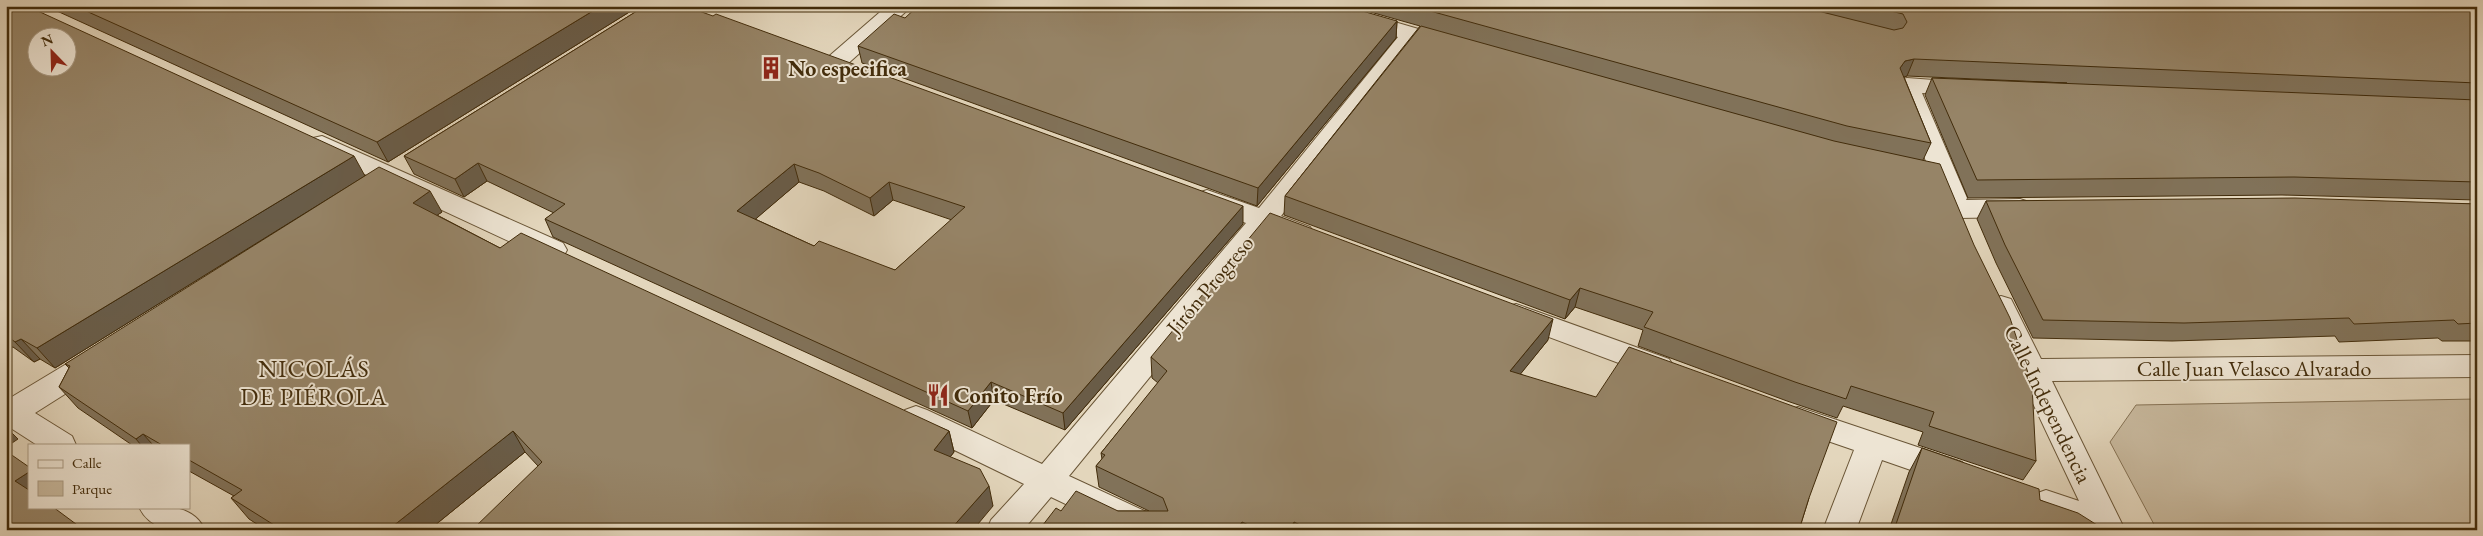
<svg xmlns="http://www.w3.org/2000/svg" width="2483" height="536" font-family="'EB Garamond',serif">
  <rect width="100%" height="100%" fill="#e3d6bc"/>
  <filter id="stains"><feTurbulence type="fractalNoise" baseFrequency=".004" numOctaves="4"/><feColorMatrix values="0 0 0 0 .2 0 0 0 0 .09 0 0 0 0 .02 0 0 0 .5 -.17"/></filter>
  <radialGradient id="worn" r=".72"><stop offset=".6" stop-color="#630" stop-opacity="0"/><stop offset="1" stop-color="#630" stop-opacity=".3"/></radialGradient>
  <path fill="#c8b99e" stroke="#857254" d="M2477,399V530H2157L2110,442L2136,405Z"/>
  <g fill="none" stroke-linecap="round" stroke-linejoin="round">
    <defs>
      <path id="minor" d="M887,6H912L843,68L835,70L827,68L823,63L827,58Z
        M1304,6H1340L1456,40L1459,45L1456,50L1448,52L1417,43L1281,216L1310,227L1314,233L1310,239L1301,242L1269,231L1069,476L1164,520L1168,530H1120L1051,497L1023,530H987L991,520L1024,484L905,426L901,418L905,410L916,406L927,410L1042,464L1246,223L1198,205L1194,199L1198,193L1207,190L1259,208L1398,37L1307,11Z
        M1907,78L1974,83L1978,88L1974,93L1966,95L1922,93L1967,198L1966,200L2020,199L2029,202L2033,208L2029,214L2020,217L1958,218L1949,215L1945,209L1947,205L1941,198L1895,85L1899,80Z
        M322,136L563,243L567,250L563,257L553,259L543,257L313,150L310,144L313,138Z
        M2001,296L2011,299L2041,359L2477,355V377L2052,381L2125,530H2083L2035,512L2030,503L2035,494L2046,490L2079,501L1987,306L1991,299Z
        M1516,304L1669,359L1674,367L1669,375L1659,378L1506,321L1502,314L1506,307Z
        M93,351L103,354L108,362L103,370L35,413L72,436L76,445H37L6,425V397L10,398L83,354Z
        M1798,407L1962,462L1967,471L1962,480L1951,484L1882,460L1856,530H1823L1854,450L1787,427L1783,419L1787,411Z
        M139,507C165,507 192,503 205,530C179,530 152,534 139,507Z"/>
    </defs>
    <use href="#minor" stroke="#6a5637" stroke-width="2"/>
    <use href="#minor" fill="#ede4d3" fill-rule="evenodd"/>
  </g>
  <path fill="#817259" stroke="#422c0b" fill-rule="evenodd" d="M6,6L365,176L55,368L40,359L34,362L13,347L9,349L6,347Z
    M46,6H639L388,162Z
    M645,6L1243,224L1065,430L994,400L972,428L553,237L545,219L554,213L487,181L464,197L414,174L404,156ZM799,182L824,191L874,216L893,200L952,220L895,270L814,246L755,219Z
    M1349,6H2477V200L2282,195L1968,198L1925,95L1932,78L2067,83L1907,76L1904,77L1931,143L1923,160L2036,461L2023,480L1918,445L1923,432L1843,406L1837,418L1787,401L1638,346L1643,330L1575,307L1565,319L1284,215L1285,196L1420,26Z
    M1397,21L1396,38L1257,206L862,63L858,46Z
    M1986,201L2477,204V341H2442L2438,338L2339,342L2335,336L2172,341L2033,338L1996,263L1977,219Z
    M442,212L437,215L500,248L949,431L954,452L950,457L993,506L538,466L525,452L429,530H266L249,519L231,498L234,496L189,471V445H132L78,408L59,387L69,368L65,364Z
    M1548,340L1520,374L1809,498L1799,530H1039L1061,511H1149L1099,487L1096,466L1102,459L1101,453L1158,383L1152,378L1151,357Z
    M1922,448L2040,500L2105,530H1889L1909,472Z"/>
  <path fill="#695c48" stroke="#422c0b" d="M601,6H639L388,162L377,142Z
    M1397,21L1396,38L1257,206L1258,188Z
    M1914,59L1907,76L1898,79L1900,68L1905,61Z
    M354,156L365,176L55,368L37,348Z
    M478,163L487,181L464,197L455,179Z
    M794,164L799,182L744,229L737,211Z
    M889,182L893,200L874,216L870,198Z
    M430,191L442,212L424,224L413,203Z
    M1243,206V224L1065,430L1063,413Z
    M1580,288L1575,307L1565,319L1570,300Z
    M1553,319L1548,340L1506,392L1510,371Z
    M21,339L40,359L34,362L15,342Z
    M6,340L13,347L9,349L6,346Z
    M991,382L994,400L972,428L968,411Z
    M6,427L18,439L6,447Z
    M513,431L525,452L429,530H388Z
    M949,431L954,452L939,471L934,450Z
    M143,434L153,445H141L136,439Z
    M29,472V494L15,481Z
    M989,486L993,506L973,530H950Z
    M1242,522V530H1236Z
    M1294,522V530H1290Z"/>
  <path fill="#968467" stroke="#422c0b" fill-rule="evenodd" d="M6,6H27L354,156L37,348L21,339L15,342L6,335ZM38,38H68V68H38Z
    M75,6H601L377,142Z
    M645,6H685L713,16L716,14L1243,206L1063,413L991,382L968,411L545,219L565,204L478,163L455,179L404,156ZM794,164L819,173L870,198L889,182L965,207L895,270L819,241L814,246L737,211Z
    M918,6H1345L1397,21L1258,188L858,46L894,14L905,18Z
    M1412,6H1798L1894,30L1903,28L1907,22L1903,14L1870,6H2477V83L1914,59L1905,61L1900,68L1931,143L1847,126Z
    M1421,26L1834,141L1940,164L1974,245L2010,318L2032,385L2036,461L1929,426L1934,412L1851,386L1846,399L1795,382L1644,327L1653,312L1580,288L1570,300L1285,196Z
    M1932,78L2477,100V182L2294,177L1977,180Z
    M379,167L430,191L413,203L500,248L521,233L949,431L934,450L980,469L989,486L950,530H472L542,462L513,431L388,530H282L231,498L242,490L189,460V445H162L143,434L136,439L59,387L70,366L65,364Z
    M2295,198L2477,204V323L2458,324L2454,320L2354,324L2349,318L2184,323L2043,320L2005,245L1986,201Z
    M1270,213L1553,319L1510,371L1596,397L1629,347L1837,422L1809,498L1799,530H1310L1294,522L1290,530H1259L1242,522L1236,530H1039L1056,508L1061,511L1076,491L1118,511H1168L1163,498L1096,466L1105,455L1101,453L1167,371L1151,357Z
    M1922,448L2039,489L2040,500L2078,513L2105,530H1894Z
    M6,451L29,467V472L15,481L29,490V507H53L84,530H6Z"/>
  <defs>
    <symbol id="building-bare" viewBox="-9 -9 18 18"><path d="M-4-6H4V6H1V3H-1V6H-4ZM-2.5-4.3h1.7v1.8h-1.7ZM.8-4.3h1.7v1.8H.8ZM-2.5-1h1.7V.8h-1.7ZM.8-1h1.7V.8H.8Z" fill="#8f2418" stroke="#ede4d3" stroke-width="2.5" paint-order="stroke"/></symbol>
    <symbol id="restaurant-bare" viewBox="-9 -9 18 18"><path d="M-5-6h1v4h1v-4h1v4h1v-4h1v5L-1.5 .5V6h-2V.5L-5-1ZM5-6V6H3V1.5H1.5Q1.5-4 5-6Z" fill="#8f2418" stroke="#ede4d3" stroke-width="2.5" paint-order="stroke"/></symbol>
  </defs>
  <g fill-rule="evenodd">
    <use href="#building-bare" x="755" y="52" width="32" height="32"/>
    <use href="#restaurant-bare" x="922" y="379" width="32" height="32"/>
  </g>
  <g text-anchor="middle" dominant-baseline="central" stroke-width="4" stroke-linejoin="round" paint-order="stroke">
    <g font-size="22" font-weight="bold" fill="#422c0b" stroke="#ede4d3" text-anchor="start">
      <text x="788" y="68">No especifica</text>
      <text x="954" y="395">Conito Frío</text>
    </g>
    <g font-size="22" fill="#422c0b" stroke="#ede4d3">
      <text transform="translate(1210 285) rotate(-50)">Jirón Progreso</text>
      <text x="2254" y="368">Calle Juan Velasco Alvarado</text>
      <text transform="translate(2048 404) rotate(64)">Calle Independencia</text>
    </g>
    <g font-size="24" letter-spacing="1" fill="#422c0b" stroke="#ede4d3">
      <text x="314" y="368">NICOLÁS<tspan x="314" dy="28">DE PIÉROLA</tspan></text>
    </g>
  </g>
  <rect width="2483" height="536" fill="none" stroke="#e3d6bc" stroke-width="25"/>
  <rect x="8" y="8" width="2468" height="521" fill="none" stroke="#422c0b" stroke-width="2.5"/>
  <rect x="12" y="12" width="2458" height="511" fill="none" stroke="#422c0b"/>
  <rect x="28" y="444" width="162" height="65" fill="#ede4d3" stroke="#a99a83"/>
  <rect x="38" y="460" width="25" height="8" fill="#ede4d3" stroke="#a99a83"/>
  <text x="72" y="468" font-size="15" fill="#422c0b">Calle</text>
  <rect x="38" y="481" width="25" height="15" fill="#c8b99e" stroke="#a99a83"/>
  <text x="72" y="494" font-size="15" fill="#422c0b">Parque</text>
  <g transform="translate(52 52) rotate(337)"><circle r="24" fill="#ede4d3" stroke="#a99a83"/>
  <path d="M0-4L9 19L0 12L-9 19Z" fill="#8f2418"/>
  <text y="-8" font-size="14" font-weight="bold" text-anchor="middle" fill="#422c0b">N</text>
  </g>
  <rect width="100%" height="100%" filter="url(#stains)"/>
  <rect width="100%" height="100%" fill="url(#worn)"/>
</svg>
